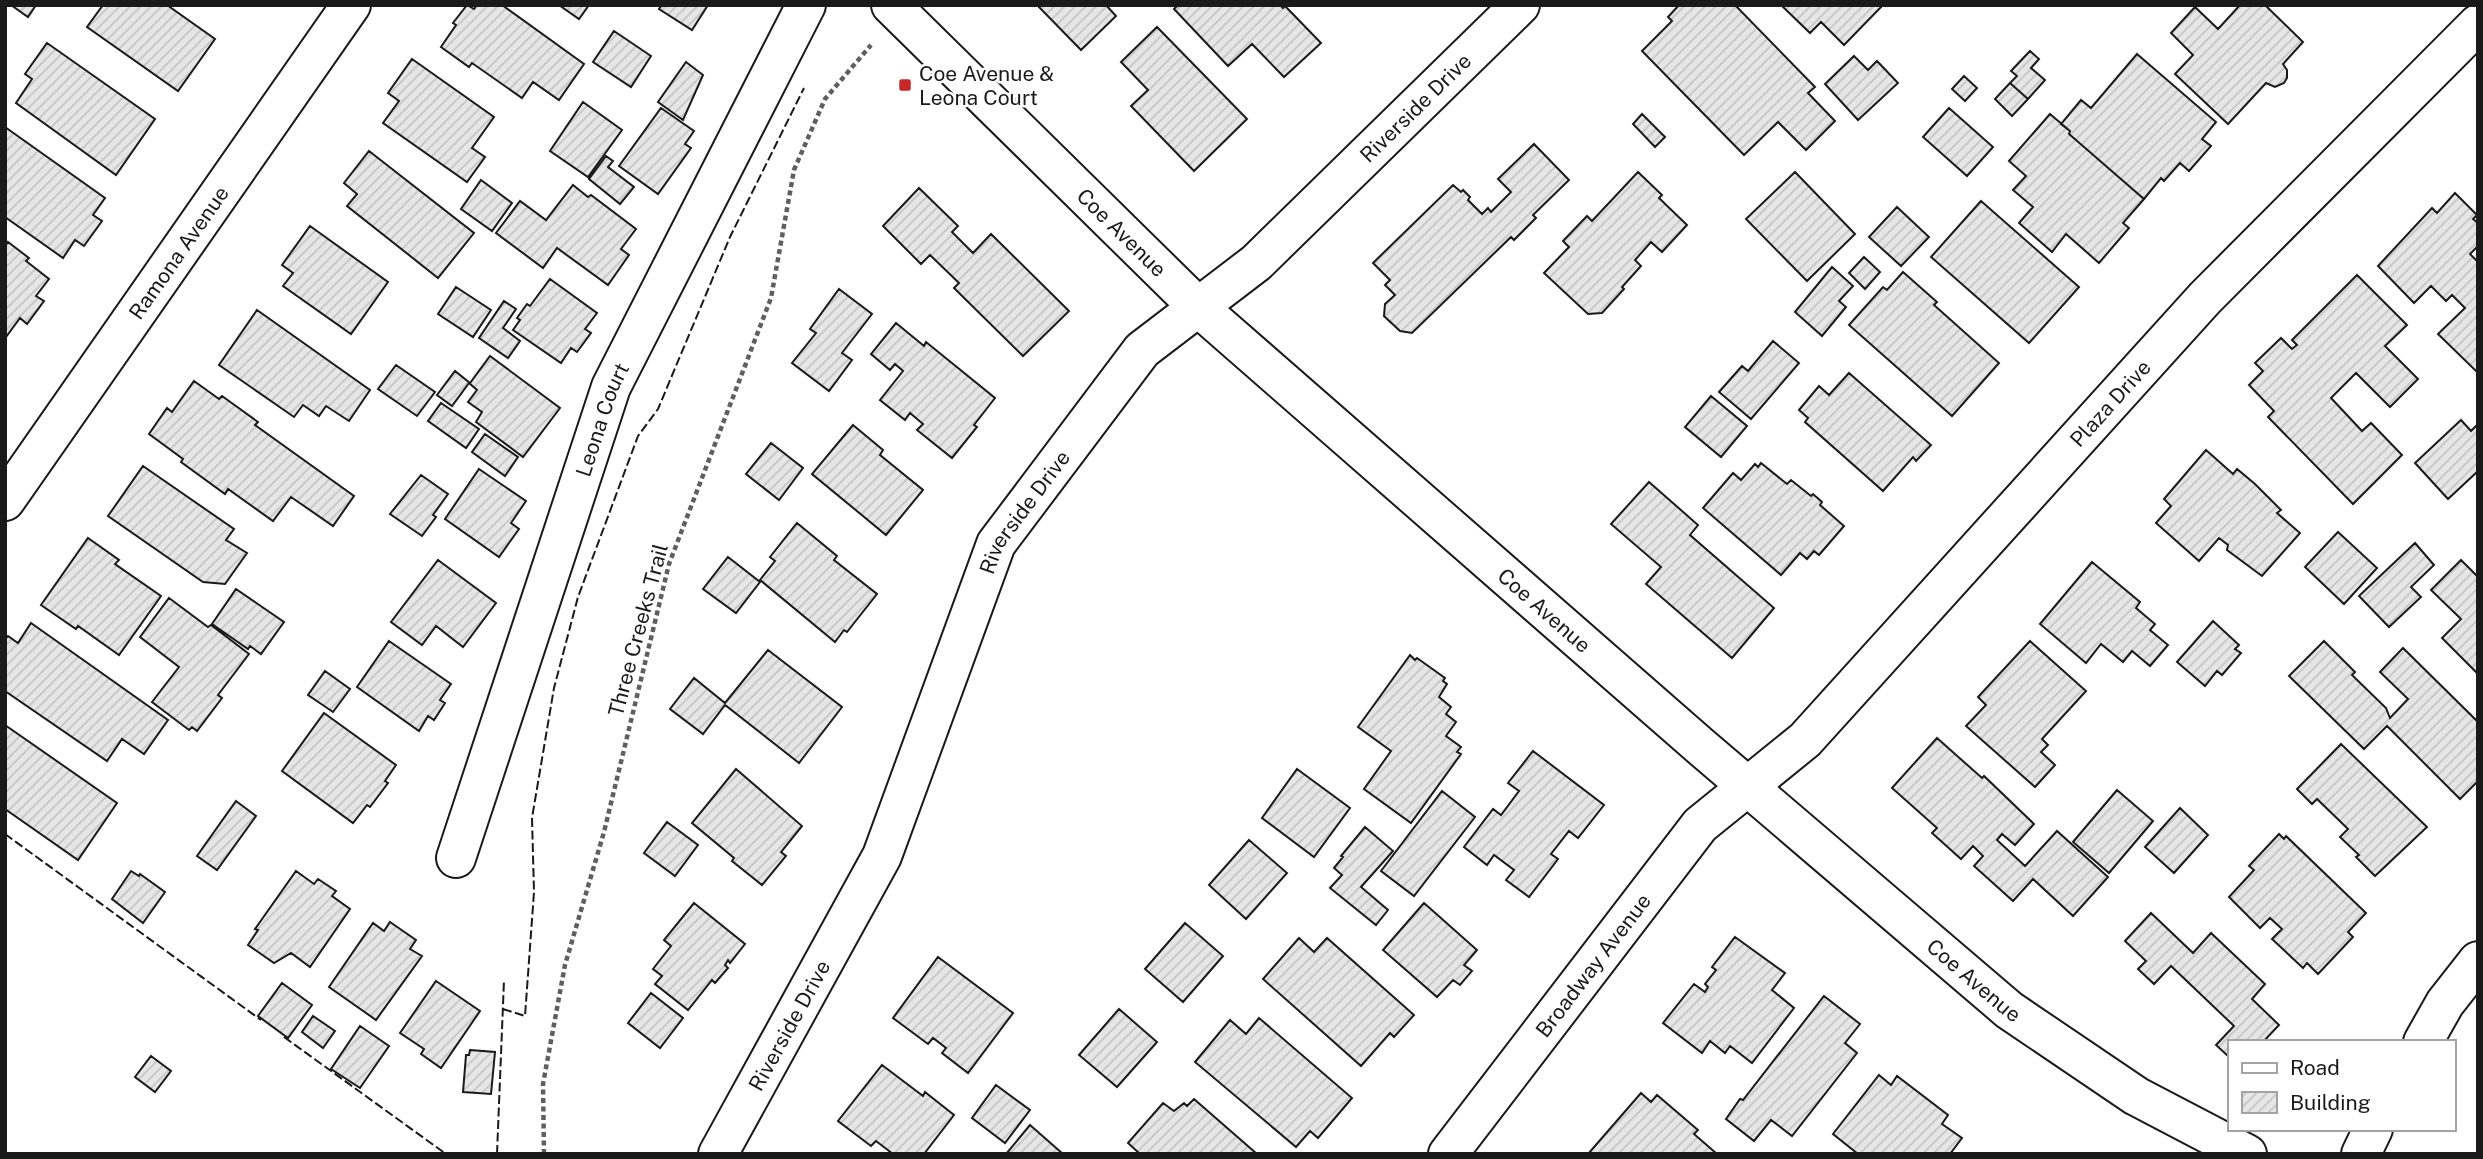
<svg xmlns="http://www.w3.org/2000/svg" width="2483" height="1159" font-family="'Public Sans',sans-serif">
  <defs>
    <pattern id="building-hatch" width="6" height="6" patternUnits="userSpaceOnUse" patternTransform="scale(1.75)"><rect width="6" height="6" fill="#e6e6e6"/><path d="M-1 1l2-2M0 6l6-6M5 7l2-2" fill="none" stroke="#c5c5c5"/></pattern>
  </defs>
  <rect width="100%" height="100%" fill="#fff"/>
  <path fill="url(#building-hatch)" stroke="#1a1a1a" stroke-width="2" d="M11,5H36L28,17Z
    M103,5H167L215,39L178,91L87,27Z
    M467,5L474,9L477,5H502L584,64L559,100L533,82L522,98L472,63L469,67L441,47L456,25L453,23Z
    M559,5H589L579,19Z
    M662,5H708L692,30L659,9Z
    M1037,5H1106L1116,16L1081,50Z
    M1178,5H1280L1283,8L1285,6L1321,43L1284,77L1252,44L1228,66L1174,9Z
    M1679,5H1735L1815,87L1808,93L1835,121L1806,150L1778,122L1744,155L1642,51L1672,21L1668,17Z
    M1781,5H1883L1844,45L1821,22L1810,33Z
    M2240,5H2265L2303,42L2283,64L2287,70V78L2284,83L2275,87L2266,83L2228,124L2175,74L2193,55L2171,33L2195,7L2218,29Z
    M1157,27L1247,119L1194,171L1131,106L1148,90L1121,62Z
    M614,31L651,56L631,87L593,62Z
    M47,43L155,119L116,175L16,103L32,79L25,74Z
    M2030,51L2039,59L2031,68L2045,80L2028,99L2010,83L2017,76L2011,71Z
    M2137,54L2216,122L2202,139L2211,146L2189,171L2180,163L2164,181L2161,178L2144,199L2069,134L2070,131L2061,124L2081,100L2091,108Z
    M1854,56L1868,70L1877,61L1898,83L1858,120L1825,84Z
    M412,59L494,117L472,148L485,157L467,182L383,123L399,101L388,93Z
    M686,62L703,75L683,120L658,102Z
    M1964,76L1977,88L1965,101L1952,89Z
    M2010,83L2028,99L2012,116L1995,99Z
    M583,102L622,130L588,177L550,151Z
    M661,108L694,131L685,144L691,148L658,194L619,166Z
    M1949,108L1993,147L1967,176L1923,137Z
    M1642,114L1665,137L1655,147L1633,124Z
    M2050,114L2070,131L2069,134L2144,199L2123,223L2129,228L2099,263L2066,234L2052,252L2019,223L2033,207L2013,190L2026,176L2009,161Z
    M5,127L105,198L93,215L102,221L84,246L75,240L63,258L5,217Z
    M1534,144L1569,180L1533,215L1536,218L1514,240L1511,237L1412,333L1400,331L1384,316L1385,304L1395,295L1385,285L1390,280L1373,263L1453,185L1461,192L1463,190L1470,197L1468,200L1482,214L1488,208L1491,212L1511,192L1498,179Z
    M369,151L474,233L438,278L347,206L357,194L344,183Z
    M606,156L613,161L608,167L634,187L620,204L589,179Z
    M1638,172L1662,195L1659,198L1687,225L1662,252L1651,242L1635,260L1641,266L1622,287L1624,289L1602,313L1588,314L1544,273L1569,247L1563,241L1587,216L1592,221Z
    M1795,172L1855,234L1807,281L1746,219Z
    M481,180L512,203L492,231L461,209Z
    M573,185L588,197L591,195L636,229L621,249L629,255L608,285L557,248L543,268L496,233L520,201L546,220Z
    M919,188L958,226L952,232L973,253L991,234L1069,311L1023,356L954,288L959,283L930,255L921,264L883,226Z
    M2455,193L2477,215L2473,219L2478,223V246L2470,254L2478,262V373L2438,334L2465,308L2452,295L2446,301L2431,286L2414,303L2378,266L2432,208L2437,213Z
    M1981,201L2079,287L2029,343L1931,257Z
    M1897,207L1929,237L1901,266L1869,237Z
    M310,226L388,282L351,334L283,286L293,273L282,265Z
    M8,242L29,258L26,261L49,279L36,296L44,301L27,324L20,318L6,337L5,246Z
    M1864,257L1880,272L1865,289L1849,273Z
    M1832,267L1853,286L1839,301L1846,307L1822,336L1795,312Z
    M1903,272L1937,302L1934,305L1999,363L1952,416L1849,325L1883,287L1887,290Z
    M2357,275L2407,325L2385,346L2418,379L2390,407L2356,373L2331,398L2362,431L2371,423L2402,455L2353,504L2268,417L2274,411L2249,385L2263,371L2255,363L2281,338L2292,349L2297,345L2292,340Z
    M550,279L597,313L585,329L591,333L577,352L571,348L561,363L513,330L520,320L517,318L527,304L530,306Z
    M456,287L491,310L473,337L438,314Z
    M839,289L872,314L842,353L852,360L829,391L792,363L816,333L810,329Z
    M504,301L516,309L503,328L520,341L508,358L479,338Z
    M257,310L370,390L349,421L326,406L319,416L303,405L294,417L219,365Z
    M896,323L924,346L926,342L995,398L974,425L977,427L952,458L917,430L923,424L910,413L905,420L880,400L903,371L895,364L890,370L871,354Z
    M1773,341L1799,363L1751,419L1719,392L1742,366L1748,371Z
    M490,356L560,408L523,457L476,422L482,412L468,402L477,390L469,383L452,406L437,395L455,371L470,383Z
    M396,365L435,392L417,416L378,389Z
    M1849,373L1931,445L1916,461L1913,457L1883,491L1805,422L1808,418L1799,410L1819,386L1829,395Z
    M194,381L219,399L222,396L258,422L255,425L354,496L333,526L291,497L273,521L228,489L225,494L181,462L183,459L149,434L167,408L172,412Z
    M1711,396L1747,426L1721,457L1685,427Z
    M441,403L479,429L466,448L428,421Z
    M2461,420L2471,431L2478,424V471L2448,499L2415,463Z
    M853,425L883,450L880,455L923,490L886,535L812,474Z
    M485,434L518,457L505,476L472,452Z
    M771,443L803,468L779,500L746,474Z
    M2206,450L2233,474L2237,469L2255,484L2281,510L2277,513L2300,533L2262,576L2227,550L2228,545L2219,538L2199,561L2156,523L2171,506L2164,499Z
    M1761,463L1787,484L1791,480L1811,496L1813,494L1822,502L1820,505L1844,526L1819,555L1814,551L1807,559L1800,553L1781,575L1703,508L1733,473L1741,480L1755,464L1758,467Z
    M143,466L234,529L226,540L247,553L225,584L203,582L108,516Z
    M479,469L526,501L511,523L519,529L499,557L445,519Z
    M421,475L448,494L433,515L436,517L422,536L390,514Z
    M1649,482L1698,525L1690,535L1774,608L1732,658L1646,584L1661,567L1611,524Z
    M797,523L837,556L834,560L877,594L847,632L844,630L835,642L760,580L775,561L770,557Z
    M2338,532L2377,568L2344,604L2305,567Z
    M88,538L119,560L115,564L161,596L119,655L78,626L76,629L41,605Z
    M2415,543L2434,565L2411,587L2421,597L2389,627L2359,596Z
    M728,557L760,582L736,613L703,589Z
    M438,560L496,603L463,647L436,626L422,645L391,622Z
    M2461,560L2478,577V674L2442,638L2461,619L2431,590Z
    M2092,562L2140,602L2136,608L2155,624L2150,630L2168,645L2150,666L2132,651L2123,662L2101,644L2086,663L2040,624Z
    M236,589L284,622L261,654L250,646L248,649L212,624Z
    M169,598L208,627L211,625L249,654L218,695L222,698L197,731L192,727L189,730L152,702L179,667L140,637Z
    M2213,621L2239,645L2235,649L2241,653L2222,675L2217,671L2205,686L2177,662Z
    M31,623L168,720L144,754L122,739L107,761L5,691V639L8,636L18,643Z
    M389,641L451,684L440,700L445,703L434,720L428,716L419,731L357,687Z
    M2030,641L2086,691L2042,739L2048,745L2041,752L2055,765L2035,787L1966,726L1986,705L1978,697Z
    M2324,641L2355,672L2352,675L2386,708L2390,718L2408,699L2380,672L2403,648L2478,722V781L2460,799L2387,726L2364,749L2289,676Z
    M768,650L842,707L799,763L725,705L703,734L670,709L694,678L725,703Z
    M1410,655L1415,660L1417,658L1445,678L1443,681L1447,684L1439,697L1451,707L1446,714L1456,722L1446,736L1461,747L1457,752L1461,754L1411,823L1364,789L1391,751L1358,727Z
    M325,671L350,689L333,712L308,695Z
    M324,713L396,765L385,781L388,783L370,807L367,805L353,823L282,771Z
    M5,725L117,803L78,860L5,809Z
    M1937,738L1982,778L1984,776L2034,824L2015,845L2002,834L1997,840L2025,866L2057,831L2108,877L2073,916L2033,879L2013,901L1974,866L1983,856L1973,846L1961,859L1932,833L1937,828L1892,788Z
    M2341,744L2427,827L2375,876L2356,857L2359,855L2340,837L2348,829L2317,799L2312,804L2297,789Z
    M1533,751L1604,805L1578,838L1569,831L1551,854L1558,859L1529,897L1506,880L1514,870L1494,855L1487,865L1464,847L1493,809L1501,815L1519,791L1508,783Z
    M736,769L802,826L781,852L786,856L762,885L732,861L734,858L692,823Z
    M1297,769L1350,808L1314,857L1262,818Z
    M2117,790L2153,821L2109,873L2073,842Z
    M1442,791L1475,817L1414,896L1381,871Z
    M236,801L256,816L217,870L197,856Z
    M2180,808L2208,835L2174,873L2145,847Z
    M667,822L698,845L675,876L644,853Z
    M1365,827L1393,851L1361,887L1388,910L1376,925L1330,888L1342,875L1334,868L1343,857L1341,856Z
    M2279,834L2284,839L2286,836L2366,913L2348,932L2353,937L2318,974L2307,963L2303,968L2272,939L2282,929L2270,918L2260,928L2229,897L2254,870L2249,866Z
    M1249,840L1287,873L1246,919L1209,885Z
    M131,871L139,876L140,874L165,892L143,923L112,899Z
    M296,871L314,884L318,879L336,891L332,896L350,909L310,967L291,953L274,963L248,945L258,930L255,929Z
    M694,903L745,944L730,963L728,960L725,965L728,968L715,983L712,980L688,1010L655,984L662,976L653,969L671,946L664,940Z
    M1424,903L1477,950L1464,965L1472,971L1460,985L1453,980L1437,997L1383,950Z
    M2151,913L2193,953L2211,933L2265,984L2252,999L2279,1025L2263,1042H2229V1057L2216,1045L2234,1026L2171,966L2154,984L2138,969L2146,961L2125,941Z
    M390,922L416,940L410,949L422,956L376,1020L329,987L373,923L384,931Z
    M1185,923L1223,956L1183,1002L1145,969Z
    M1735,937L1785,973L1772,990L1794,1008L1752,1063L1730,1046L1725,1053L1710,1041L1702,1053L1663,1023L1694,984L1705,992L1708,987L1705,984L1716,970L1712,967Z
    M1299,938L1314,952L1327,938L1414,1015L1394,1037L1390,1033L1361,1066L1263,979Z
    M938,957L1013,1013L968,1073L942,1053L946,1048L933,1038L928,1044L893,1018Z
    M436,981L480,1011L441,1068L421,1054L424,1049L400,1033Z
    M282,983L312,1005L288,1038L258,1016Z
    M651,993L683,1018L660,1048L628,1023Z
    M1824,996L1860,1024L1845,1043L1857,1053L1792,1136L1771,1120L1754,1141L1726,1119L1740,1099L1743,1100Z
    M1119,1009L1157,1042L1117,1087L1079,1055Z
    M313,1016L335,1031L323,1048L302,1032Z
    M1259,1018L1352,1098L1318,1138L1310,1131L1296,1147L1195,1062L1230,1020L1246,1034Z
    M360,1026L389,1046L360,1088L331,1069Z
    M470,1050L495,1052L491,1094L463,1092L466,1055H469Z
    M151,1056L171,1071L155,1092L135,1077Z
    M882,1065L923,1096L925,1092L954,1115L924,1154H893L876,1141L871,1146L838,1121Z
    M1879,1075L1891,1085L1897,1076L1948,1115L1942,1124L1962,1138L1950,1154H1858L1833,1134Z
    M996,1085L1030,1110L1005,1143L972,1118Z
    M1641,1093L1651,1102L1657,1095L1698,1130L1694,1134L1717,1154H1588Z
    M1194,1099L1257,1154H1140L1128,1143L1163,1103L1174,1111L1184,1103L1187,1106Z
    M1030,1125L1063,1154H1006Z"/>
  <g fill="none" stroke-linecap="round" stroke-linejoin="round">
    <defs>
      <g id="minor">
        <path id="s1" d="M891,5L1198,307L1699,745L2009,1010L2136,1096L2247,1154"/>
        <path id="s2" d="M5,501L351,5"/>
        <path id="s3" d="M456,858L611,387L806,5"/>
        <path d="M2423,1042L2445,1003L2478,961"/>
        <path id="s4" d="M718,1154L882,856L996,544L1142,350L1256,263L1520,5"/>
        <path id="s5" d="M1448,1154L1700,825L1805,740L2205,298L2478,24"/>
        <path d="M2361,1154L2373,1129"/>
      </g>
    </defs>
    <use href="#minor" stroke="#1a1a1a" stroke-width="42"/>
    <path stroke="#5f5f5f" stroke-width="4.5" stroke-dasharray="5 3.5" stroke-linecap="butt" d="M544,1154L543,1084L565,965L604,832L669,564L771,298L794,170L825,99L871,45"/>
    <use href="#minor" stroke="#fff" stroke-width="38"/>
    <path stroke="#1a1a1a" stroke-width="2" stroke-dasharray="9 3.5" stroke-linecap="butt" d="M5,834L261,1020
      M503,1009L525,1016L534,892L532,818L554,688L578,597L638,436L658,409L730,237L804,88
      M284,1037L446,1154
      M497,1154L504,980"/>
  </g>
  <rect fill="#c62828" stroke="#fff" stroke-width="2.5" x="898" y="78" width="14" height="14" rx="3.5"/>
  <g text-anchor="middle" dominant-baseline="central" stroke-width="5" stroke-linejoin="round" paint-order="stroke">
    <g font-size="21" fill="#1a1a1a" stroke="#fff" text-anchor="start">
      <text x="919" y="73">Coe Avenue &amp;<tspan x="919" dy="24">Leona Court</tspan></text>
    </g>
    <g font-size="21" fill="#1a1a1a" stroke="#fff">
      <text stroke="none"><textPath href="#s4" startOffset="1281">Riverside Drive</textPath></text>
      <text stroke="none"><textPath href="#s1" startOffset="324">Coe Avenue</textPath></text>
      <text stroke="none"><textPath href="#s2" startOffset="303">Ramona Avenue</textPath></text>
      <text stroke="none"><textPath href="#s5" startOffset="1004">Plaza Drive</textPath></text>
      <text stroke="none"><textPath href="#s3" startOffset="462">Leona Court</textPath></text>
      <text stroke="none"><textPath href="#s4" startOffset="714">Riverside Drive</textPath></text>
      <text stroke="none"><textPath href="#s1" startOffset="891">Coe Avenue</textPath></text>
      <text transform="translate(638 630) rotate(-75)">Three Creeks Trail</text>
      <text stroke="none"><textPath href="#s5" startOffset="238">Broadway Avenue</textPath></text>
      <text stroke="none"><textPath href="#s1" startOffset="1458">Coe Avenue</textPath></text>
      <text stroke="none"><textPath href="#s4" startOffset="147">Riverside Drive</textPath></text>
    </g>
  </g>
  <rect width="2483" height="1159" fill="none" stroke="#1a1a1a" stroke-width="14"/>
  <rect x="2228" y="1040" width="228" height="91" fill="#ffffff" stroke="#a3a3a3" stroke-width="2"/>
  <rect x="2242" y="1063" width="35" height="10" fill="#ffffff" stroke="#a3a3a3" stroke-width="2"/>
  <text x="2290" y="1075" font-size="21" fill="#1a1a1a">Road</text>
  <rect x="2242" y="1092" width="35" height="21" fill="url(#building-hatch)" stroke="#a3a3a3" stroke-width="2"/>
  <text x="2290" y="1110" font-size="21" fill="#1a1a1a">Building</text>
</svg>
